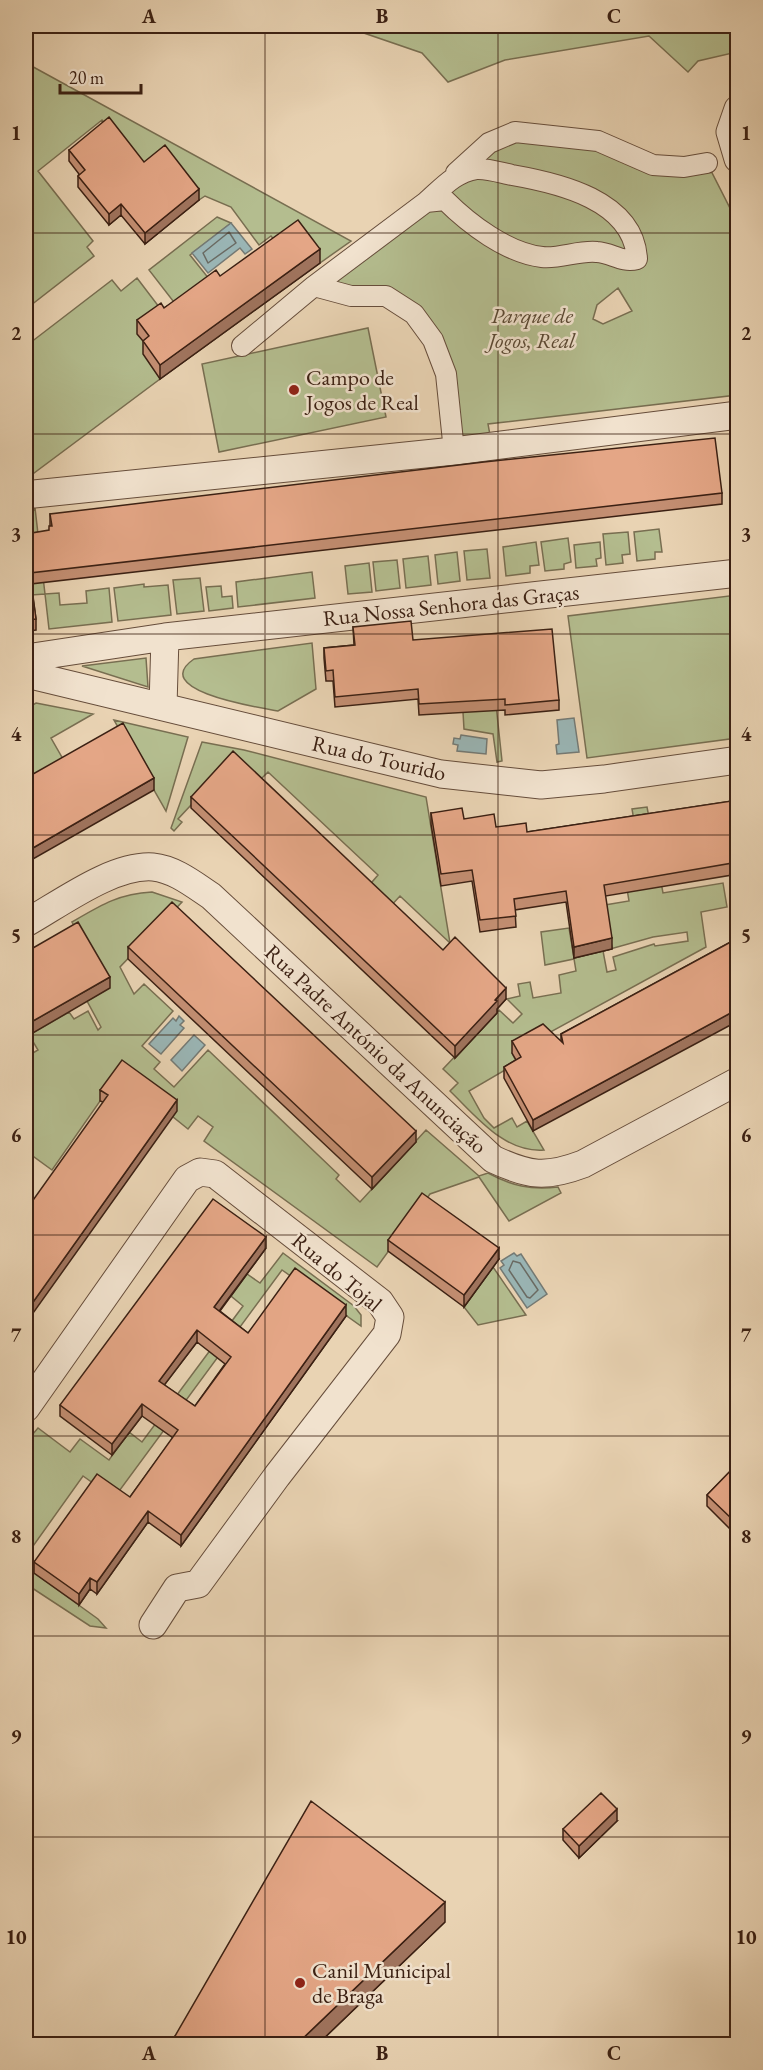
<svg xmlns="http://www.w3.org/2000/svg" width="763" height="2070" font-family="'EB Garamond',serif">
  <rect width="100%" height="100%" fill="#e9d3b3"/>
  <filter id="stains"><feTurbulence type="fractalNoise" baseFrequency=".00333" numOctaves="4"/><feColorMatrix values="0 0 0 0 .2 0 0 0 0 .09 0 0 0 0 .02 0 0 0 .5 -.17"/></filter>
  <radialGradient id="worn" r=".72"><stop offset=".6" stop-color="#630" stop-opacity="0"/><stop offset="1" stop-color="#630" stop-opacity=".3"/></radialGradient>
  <path fill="#b4bd8f" stroke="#786e51" stroke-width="1.5" fill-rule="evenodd" d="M352,26H737V52L698,61L688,72L649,36L505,60L448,82L422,53L358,31Z
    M26,63L351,241L320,263L294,228L276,242L271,236L259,245L231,207L205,196L199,200L144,173L102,120L38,171L93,241L87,247L94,256L26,309Z
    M515,132L627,153L707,163L737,222V395L488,424L490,435L452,437L446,374L414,314L314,286ZM618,288L632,311L603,324L593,319L597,305Z
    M217,217L231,223L190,255L214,285L180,310L149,270Z
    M137,278L169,320L149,350L160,379L26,479V346L112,280L121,291Z
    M368,328L386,417L219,452L202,364Z
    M35,508L45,594L59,593L60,605L87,603L86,591L109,588L112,622L49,629L45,594L31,595L29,584L38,582L30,516Z
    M659,529L662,552H655V559L637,561L634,532Z
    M628,532L630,554L622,555L623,563L606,565L603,534Z
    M568,538L571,562L564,564V569L545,571L541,542Z
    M536,542L539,565L530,566V573L506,576L503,547Z
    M600,542L601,558L596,559L597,566L576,568L574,545Z
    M487,549L490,578L467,580L464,551Z
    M457,552L460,581L438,584L435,555Z
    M428,556L431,585L406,588L403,559Z
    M397,560L400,588L376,591L373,562Z
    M369,563L372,592L348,594L345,566Z
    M312,572L315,598L238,607L236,582Z
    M200,578L204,611L177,614L173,580Z
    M144,584V587L168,585L171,615L118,621L114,588Z
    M221,586L222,597L232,596L233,608L209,611L206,587Z
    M737,595V738L587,758L568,616Z
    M312,643L316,689L278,711C262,708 147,691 194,659Z
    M146,658L148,687L82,666Z
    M494,686L502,761L497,762L493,734L464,729L463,712Z
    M36,703L93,714L51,738L67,766L26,789V709Z
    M114,720L188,737L166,811Z
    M202,742L244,750L426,797L450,943L400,896L388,909L366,889L378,875L268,772L259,781L235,758L178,819L182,822L174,831L171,828Z
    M647,807L663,893L723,883L727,907L701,912L706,947L512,1053L517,1063L469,1091L484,1118L494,1128L512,1118L517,1127L527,1121L544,1150C504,1153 476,1116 450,1091L458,1083L443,1069L499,1010L513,1023L522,1014L507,999L520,996L518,984L530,982L533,998L561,993L559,975L576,971L574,959L545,965L541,932L569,928L574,958L605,905L629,901L621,853L639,850L632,809ZM687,932L688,941L655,946L654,944L613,957L616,970L607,972L603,951L653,937Z
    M152,892L182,902L120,967L134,994L144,984L173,1011L142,1046L160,1062L154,1069L174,1087L208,1050L339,1175L336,1179L360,1202L426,1130L479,1176L488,1173C512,1186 530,1190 558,1187L561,1193L509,1221L479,1177L430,1194L377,1267L204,1141L213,1127L198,1116L188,1129L173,1117L100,1101L52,1170L26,1151V1057L38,1050L29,1035L69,1012L74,1019L88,1011L98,1030L101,1027L87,1001L109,988L72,922C101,905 118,894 152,892Z
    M283,1253L354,1306L361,1315V1326L282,1270L114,1498L83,1476L26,1556V1442L38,1428L70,1452L80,1439L109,1460L129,1432L142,1442L243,1306L231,1296L247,1274L260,1283Z
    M493,1267L526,1315L478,1325L464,1307Z
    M26,1567L98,1619L106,1628L90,1626L26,1584Z"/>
  <path fill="#9ab6b6" stroke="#747a75" stroke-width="1.5" d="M231,223L252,249L245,254L240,248L208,273L192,253Z
    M574,718L579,752L557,754L556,745L559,744L557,720Z
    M461,735L487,739L486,754L457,751L458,745L453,744L454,738L460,739Z
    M179,1016L184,1021L180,1025L184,1028L161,1054L149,1044L173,1018L176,1021Z
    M194,1035L205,1045L182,1071L171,1060Z
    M514,1253L517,1256L521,1254L547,1294L527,1308L500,1268L504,1265L501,1261Z"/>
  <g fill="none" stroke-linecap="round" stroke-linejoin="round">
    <path stroke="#6a6b64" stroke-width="1.5" d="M229,232L236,243L208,263L203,253Z
      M513,1261L520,1263L538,1290L530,1298L527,1297L509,1270Z"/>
    <defs>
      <path id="pedestrian" d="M456,173L489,143L515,132L598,141L653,165L684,167L707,163
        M314,286L351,296H386L414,314L433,340L446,374L454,451
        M242,346L314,286L426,202L445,200C469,224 507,253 542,257C560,259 579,250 597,252C612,253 622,263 637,259C634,200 558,183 512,175C502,173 487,168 476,169C455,172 441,189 426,202"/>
      <path id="minor" d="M738,109L730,132L738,159
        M34,494L454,451L738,415
        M26,658L165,637L738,573
        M26,674L441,774L541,785L604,779L738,760
        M163,706L165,637
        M26,923C60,904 113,864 153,867C174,869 193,884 211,896L493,1159C529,1176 546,1178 583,1164L738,1081
        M26,1408L187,1179L200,1172L215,1174L380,1302L390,1317L387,1334L277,1476L198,1584L177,1588L153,1625"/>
    </defs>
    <use href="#pedestrian" stroke="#664d3b" stroke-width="22"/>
    <use href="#minor" stroke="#664d3b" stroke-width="29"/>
    <use href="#pedestrian" stroke="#f1e2ce" stroke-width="20"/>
    <use href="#minor" stroke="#f1e2ce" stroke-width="27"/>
  </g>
  <path fill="#c48f73" stroke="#3b2013" stroke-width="1.5" fill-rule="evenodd" d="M69,150L144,162L199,200L145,244L121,215L109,225L78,187V176L79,174L69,161Z
    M320,263L160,379L143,354V341L137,334V320L164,308L220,276Z
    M722,493V504L31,584L36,619V630L26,631V534L49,531L50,526V514Z
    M353,627L413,640L559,700V710L505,715V710L419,715L418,699L335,707L333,681H326L324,658V648L354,645Z
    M191,797L443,950L506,999L497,1009V1013L455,1058L191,808Z
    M738,800V874L605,896L612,949L574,958L566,902L515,910L516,927L480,932L472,881L441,886L431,824V813L464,819L496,827L527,832Z
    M738,938L533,1131L504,1078V1067L516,1060L512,1053V1041H561V1034Z
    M128,947L416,1142L372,1189L128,959Z
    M100,1090L177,1111L103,1102L100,1101Z
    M388,1240L499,1259L464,1307L388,1251Z
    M266,1248L220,1311L248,1333L346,1316L181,1546L148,1522L97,1594L90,1589L79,1605L34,1573V1562L130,1497L173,1438L142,1416L112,1455L60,1416V1405ZM197,1342L225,1364L195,1406L164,1385Z
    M738,1463V1527L733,1532L707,1506V1495Z
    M617,1821L579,1858L563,1840V1829Z
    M445,1922L318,2044H175V2036Z"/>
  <path fill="#a0745e" stroke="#3b2013" stroke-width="1.5" d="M199,189V200L145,244V233Z
    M121,204V215L109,225V214Z
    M320,249V263L160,379V365Z
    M154,778V790L26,863V852Z
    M612,938V949L574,958V947Z
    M110,977V988L26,1037V1025Z
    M506,988V999L497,1009V1013L455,1058V1046Z
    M738,1009V1021L533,1131V1120Z
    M177,1100V1111L26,1323V1312Z
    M416,1131V1142L372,1189V1177Z
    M266,1237V1248L214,1318V1307Z
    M499,1248V1259L464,1307V1295Z
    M346,1305V1316L181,1546V1535Z
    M197,1330V1342L159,1392V1381Z
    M142,1404V1416L112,1455V1444Z
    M148,1511V1522L97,1594V1582Z
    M738,1516V1527L733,1532V1520Z
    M90,1578V1589L79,1605V1594Z
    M617,1809V1821L579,1858V1846Z
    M445,1902V1922L318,2044H297Z"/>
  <path fill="#e4a686" stroke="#3b2013" stroke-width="1.5" fill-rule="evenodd" d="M109,117L144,162L165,145L199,189L145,233L121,204L109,214L78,176L85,170L69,150Z
    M298,220L320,249L160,365L143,341L149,336L137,320L161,303L164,308L216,270L220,276Z
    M715,438L722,493L30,573L36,619L26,620V534L49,530V526H52L50,514L484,462Z
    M411,621L413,640L552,629L559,700L505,705V699L419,704L418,689L335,697L333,670L326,671L324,648L355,645L353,627Z
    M123,723L154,778L26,852V778Z
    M233,751L443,950L455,937L506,988L495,1000L497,1001L455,1046L191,797Z
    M738,800V862L604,885L612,938L574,947L566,891L514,899L516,916L480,920L472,870L441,874L431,813L462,808L464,819L494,814L496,827L526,823L527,832Z
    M172,902L416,1131L372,1177L128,947Z
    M78,922L110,977L26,1025V952Z
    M738,938V1009L533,1120L504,1067L521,1057L512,1041L543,1024L563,1043L561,1034Z
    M122,1060L177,1100L26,1312V1210L108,1095L100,1090Z
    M422,1193L499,1248L464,1295L388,1240Z
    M213,1199L266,1237L214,1307L248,1333L295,1268L346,1305L181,1535L148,1511L97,1582L90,1578L79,1594L34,1562L97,1474L130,1497L178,1430L142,1404L112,1444L60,1405ZM197,1330L231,1357L195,1406L159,1381Z
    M738,1463V1516L733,1520L707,1495Z
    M601,1793L617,1809L579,1846L563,1829Z
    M311,1801L445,1902L297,2044H184L175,2036Z"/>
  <path fill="none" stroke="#3b2013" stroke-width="1.5" stroke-opacity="0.55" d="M265,26V2044M498,26V2044M26,233H738M26,434H738M26,634H738M26,835H738M26,1035H738M26,1235H738M26,1436H738M26,1636H738M26,1837H738"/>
  <g fill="#8f2418" stroke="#f1e2ce" stroke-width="2">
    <circle cx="294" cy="390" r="6"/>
    <circle cx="300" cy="1983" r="6"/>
  </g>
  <g text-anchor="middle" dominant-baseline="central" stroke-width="5" stroke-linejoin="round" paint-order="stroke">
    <g font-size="22" font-style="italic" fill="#594732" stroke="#f1e2ce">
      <text x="532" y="315">Parque de<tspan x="532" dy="25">Jogos, Real</tspan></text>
    </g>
    <g font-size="22" fill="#3b2013" stroke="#f1e2ce" text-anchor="start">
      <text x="306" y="377">Campo de<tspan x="306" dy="25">Jogos de Real</tspan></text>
      <text x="312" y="1970">Canil Municipal<tspan x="312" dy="25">de Braga</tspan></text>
    </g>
    <g font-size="22" fill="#3b2013" stroke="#f1e2ce">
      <text transform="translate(451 605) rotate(-6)">Rua Nossa Senhora das Graças</text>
      <text transform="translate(379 758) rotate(13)">Rua do Tourido</text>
      <text transform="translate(376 1049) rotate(43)">Rua Padre António da Anunciação</text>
      <text transform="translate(337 1272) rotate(40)">Rua do Tojal</text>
    </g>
  </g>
  <rect width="763" height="2070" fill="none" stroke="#e9d3b3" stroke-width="66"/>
  <path d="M60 84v9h81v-9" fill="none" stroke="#3b2013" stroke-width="3"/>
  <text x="69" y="84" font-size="18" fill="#3b2013" stroke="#f1e2ce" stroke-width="4.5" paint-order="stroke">20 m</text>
  <rect x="33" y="33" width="697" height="2004" fill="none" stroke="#3b2013" stroke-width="2"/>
  <g font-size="20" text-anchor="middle" font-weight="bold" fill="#3b2013">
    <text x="149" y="23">A</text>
    <text x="382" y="23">B</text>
    <text x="614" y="23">C</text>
    <text x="16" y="140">1</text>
    <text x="746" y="140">1</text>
    <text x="16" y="340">2</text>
    <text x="746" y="340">2</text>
    <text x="16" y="541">3</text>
    <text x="746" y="541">3</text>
    <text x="16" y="741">4</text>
    <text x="746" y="741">4</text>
    <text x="16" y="942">5</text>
    <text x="746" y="942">5</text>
    <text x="16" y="1142">6</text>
    <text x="746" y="1142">6</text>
    <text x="16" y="1342">7</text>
    <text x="746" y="1342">7</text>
    <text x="16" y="1543">8</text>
    <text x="746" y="1543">8</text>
    <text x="16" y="1743">9</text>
    <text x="746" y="1743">9</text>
    <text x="16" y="1944">10</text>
    <text x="746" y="1944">10</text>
    <text x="149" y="2060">A</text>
    <text x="382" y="2060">B</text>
    <text x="614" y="2060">C</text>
  </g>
  <rect width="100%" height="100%" filter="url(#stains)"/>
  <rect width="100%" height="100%" fill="url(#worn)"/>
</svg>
